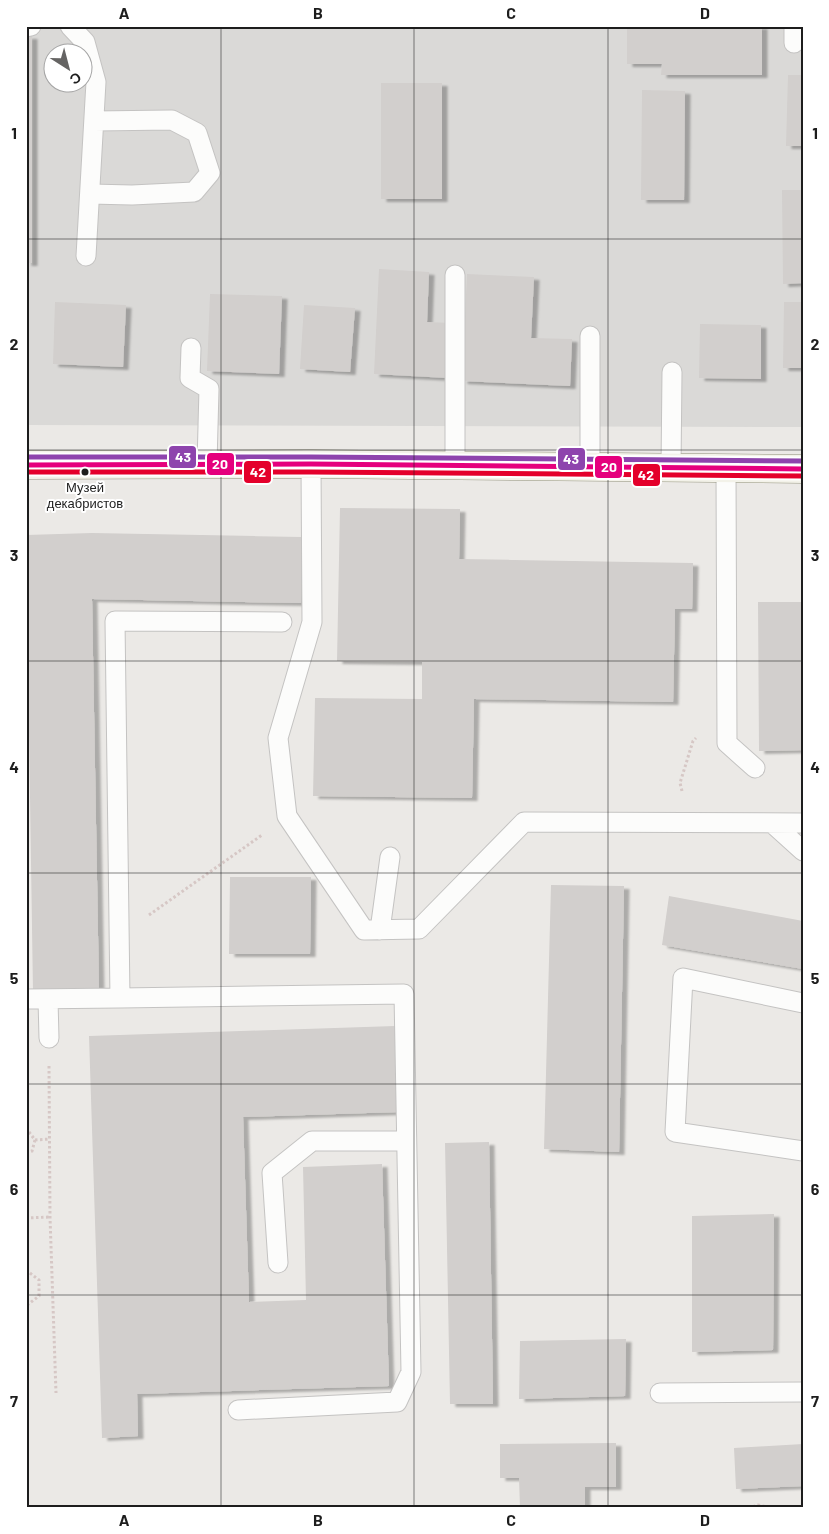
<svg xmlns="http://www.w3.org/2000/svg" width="829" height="1534" font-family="Barlow,sans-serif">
  <defs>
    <filter id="shadow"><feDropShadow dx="5.5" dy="3" stdDeviation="1" flood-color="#0004"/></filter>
  </defs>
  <rect width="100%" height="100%" fill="#ebe9e6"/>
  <path fill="#dad9d7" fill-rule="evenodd" d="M26,26H803V427L26,425ZM52,52H82V82H52Z"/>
  <path fill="#d2cfcd" filter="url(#shadow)" d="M627,26H762V75H661L662,64H627Z
    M26,36H32V263H26Z
    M788,75H803V146H786Z
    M381,83H442V199H381Z
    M642,90L685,91L684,200H641Z
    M782,190H803V283L783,284Z
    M379,269L429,272L427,322L451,323L448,378L374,374Z
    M467,274L534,277L531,338L572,339L570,386L462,381Z
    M210,294L282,296L279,374L207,371Z
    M55,302L126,305L123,367L53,364Z
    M784,302H803V368H783Z
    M304,305L355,308L350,372L300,369Z
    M700,324L761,325V379L699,378Z
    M340,508L460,509L459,559L693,563L692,609H675L673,702L474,699L472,798L313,796L315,698L422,699V662L337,661Z
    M92,533L302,537L301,603L92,599L99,991L33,992L26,535Z
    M758,602H803V750L759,751Z
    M230,877H311L310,954H229Z
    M551,885L624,886L619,1152L544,1149Z
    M669,896L803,921V969L662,945Z
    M395,1026L398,1112L243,1117L249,1302L306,1300L303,1167L382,1164L389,1386L137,1394L138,1436L102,1438L89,1036Z
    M489,1142L493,1404H450L445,1143Z
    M774,1214L773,1350L692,1352V1216Z
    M626,1339L625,1396L519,1399L520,1341Z
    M616,1443V1487H585V1508H520L519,1478H500V1444Z
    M803,1444V1486L736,1489L734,1448Z"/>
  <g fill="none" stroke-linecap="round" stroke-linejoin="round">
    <defs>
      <path id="service" d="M70,26L85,42L96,82L86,256
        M26,27L31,26
        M794,43V26
        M90,194L132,195L194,192L210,173L197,133L172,120L94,121
        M191,348L190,378L209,389L207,464
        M311,464L312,622L278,738L287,816L364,930L419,929L524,822L803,823
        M455,466V275
        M590,467V336
        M671,468L672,372
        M726,469L727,743L755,768
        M772,823L803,851
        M380,930L390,857
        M120,998L404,994L411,1372L397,1402L238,1410
        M26,999L120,998L115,621L282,622
        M48,999L49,1038
        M803,1003L683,978L675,1132L803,1151
        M278,1263L272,1173L312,1141H406
        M660,1393L803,1392"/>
      <path id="secondary" d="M26,465L311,464L803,469"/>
    </defs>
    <use href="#service" stroke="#c4c3c2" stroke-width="21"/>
    <use href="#secondary" stroke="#94947e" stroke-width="29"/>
    <path stroke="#d6c7c5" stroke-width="3" stroke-dasharray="2.5 2.5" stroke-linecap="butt" d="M682,791L680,783L693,741L696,738
      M149,915L262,835
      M49,1066L50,1217L56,1393
      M26,1128L35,1140L32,1151L26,1153
      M35,1140L50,1139
      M26,1218L50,1217
      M26,1270L39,1280V1296L26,1306
      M748,1508L758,1505L772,1508"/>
    <use href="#service" stroke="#fcfcfb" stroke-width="19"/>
    <use href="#secondary" stroke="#f3f2e9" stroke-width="28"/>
    <defs>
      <path id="bus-1" d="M26,465L311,464L803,469"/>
      <path id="bus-2" d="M26,472H311L803,476"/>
      <path id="bus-3" d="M26,457H311L803,461"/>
    </defs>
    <use href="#bus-1" stroke="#fff" stroke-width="9"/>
    <use href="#bus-2" stroke="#fff" stroke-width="9"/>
    <use href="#bus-3" stroke="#fff" stroke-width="9"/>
    <use href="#bus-1" stroke="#e5007d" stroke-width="5"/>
    <use href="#bus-2" stroke="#e4002b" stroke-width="5"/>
    <use href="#bus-3" stroke="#8e44ad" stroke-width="5"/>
  </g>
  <path fill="none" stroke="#1d1d1d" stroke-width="1" stroke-opacity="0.55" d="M221,26V1508M414,26V1508M608,26V1508M26,239H803M26,450H803M26,661H803M26,873H803M26,1084H803M26,1295H803"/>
  <circle fill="#1d1d1d" stroke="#fff" stroke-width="2" cx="85" cy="472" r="4.5"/>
  <g text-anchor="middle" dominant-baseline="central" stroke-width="4" stroke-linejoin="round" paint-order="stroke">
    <g font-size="13" fill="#1d1d1d" stroke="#fff">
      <text x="85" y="487">Музей<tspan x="85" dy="16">декабристов</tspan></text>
    </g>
  </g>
  <g stroke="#fff" stroke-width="2">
    <rect x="168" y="445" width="29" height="24" rx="5" fill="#8e44ad"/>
    <rect x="557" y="447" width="29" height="24" rx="5" fill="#8e44ad"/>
    <rect x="206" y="452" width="29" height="24" rx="5" fill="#e5007d"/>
    <rect x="594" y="455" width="29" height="24" rx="5" fill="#e5007d"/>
    <rect x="243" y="460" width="29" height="24" rx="5" fill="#e4002b"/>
    <rect x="632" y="463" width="29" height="24" rx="5" fill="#e4002b"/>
  </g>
  <g font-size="14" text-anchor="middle" font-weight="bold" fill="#fff">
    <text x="183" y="462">43</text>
    <text x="571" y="464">43</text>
    <text x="220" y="469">20</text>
    <text x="609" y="472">20</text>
    <text x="258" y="477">42</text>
    <text x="646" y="480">42</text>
  </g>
  <rect width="829" height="1534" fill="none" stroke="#ffffff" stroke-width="55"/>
  <g transform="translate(68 68) rotate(144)"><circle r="24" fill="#ffffff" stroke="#a5a5a5"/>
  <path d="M0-4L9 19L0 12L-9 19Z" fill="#656463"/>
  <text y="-8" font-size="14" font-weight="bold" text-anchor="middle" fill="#1d1d1d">С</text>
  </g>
  <rect x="28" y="28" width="774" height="1478" fill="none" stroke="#1d1d1d" stroke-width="2"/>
  <g font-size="16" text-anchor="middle" font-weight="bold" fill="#1d1d1d">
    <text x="124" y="19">A</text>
    <text x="318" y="19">B</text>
    <text x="511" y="19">C</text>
    <text x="705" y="19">D</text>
    <text x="14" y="139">1</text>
    <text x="815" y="139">1</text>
    <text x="14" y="350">2</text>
    <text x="815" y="350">2</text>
    <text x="14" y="561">3</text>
    <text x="815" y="561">3</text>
    <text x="14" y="773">4</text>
    <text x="815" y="773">4</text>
    <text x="14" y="984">5</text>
    <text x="815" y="984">5</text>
    <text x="14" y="1195">6</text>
    <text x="815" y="1195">6</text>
    <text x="14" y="1407">7</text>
    <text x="815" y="1407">7</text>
    <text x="124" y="1526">A</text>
    <text x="318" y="1526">B</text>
    <text x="511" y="1526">C</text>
    <text x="705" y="1526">D</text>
  </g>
</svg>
